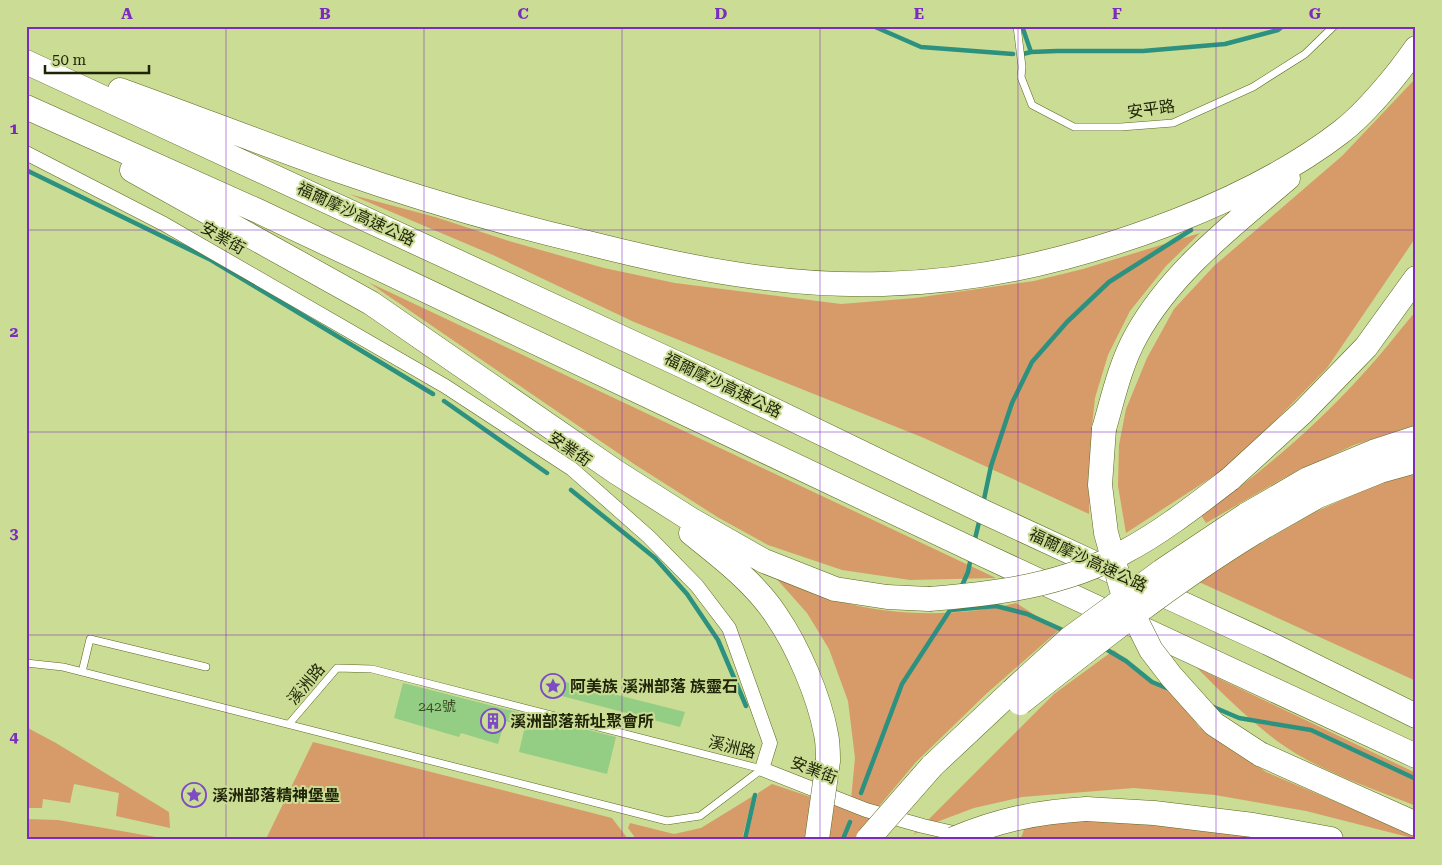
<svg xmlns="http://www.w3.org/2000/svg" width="1442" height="865" font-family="'Roboto Serif','Noto Sans TC',serif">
  <rect width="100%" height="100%" fill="#cbdc95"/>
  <path fill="#d79b6a" d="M1416,78V236L1412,243L1327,368L1272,424L1223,470L1126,533L1118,486L1119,445L1126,409L1147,358L1174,309L1214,266L1342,156Z
    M349,194L435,217L509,241L604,268L675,283L841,304L915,298L1034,281L1083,269L1200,233L1166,266L1130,311L1108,355L1095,398L1091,435L1089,514L924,438L634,322L493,255Z
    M368,282L996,578L910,580L842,570L768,545L719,518L634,464Z
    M1416,311V425L1354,445L1282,479L1206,523L1201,515C1260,474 1314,428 1362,375C1381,355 1398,332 1416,311Z
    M1416,473V681L1199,582L1244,553L1315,512L1382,482Z
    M774,576C796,584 817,594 839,601C895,617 959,617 1016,603L1059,630L986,694L916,762L870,817L876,820L861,839H747L758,793L772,784L850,810L855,758L848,701L829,649L807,613Z
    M1114,650L1150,682L1168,691L1184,705L1199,727L1266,772L1416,836V839L1306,811L1215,795L1134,788L1022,797L974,808L934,823L913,835L1054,694Z
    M1197,668L1416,773V806C1369,787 1318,771 1277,741C1248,719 1222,693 1197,668Z
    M26,727L56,743L169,812L170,828L116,816L119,793L74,784L70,803L43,799L42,808H26Z
    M313,742L612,818L628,839H266Z
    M753,796L742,839H636L628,828L630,823L674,834L701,828Z
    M1130,814L1297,839L1021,838L1027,821Z
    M26,819L58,820L167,839H26Z"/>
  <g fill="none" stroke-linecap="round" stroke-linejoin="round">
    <path stroke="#2c917f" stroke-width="4.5" d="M873,26L921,47L1013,54
      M1022,26L1031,52
      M1023,54L1031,52L1057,51H1143L1225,44L1278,30L1283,26
      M26,170L211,260L433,394
      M444,401L547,473
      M571,490L655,558L687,594L718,640L746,706
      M983,504L991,466L1012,403L1032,362L1067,322L1109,282L1191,230
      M974,543L980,518
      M961,588L968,572L971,557
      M951,610L996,606L1027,614L1067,632
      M1104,648L1126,661L1152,682L1169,689
      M1211,706L1239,718L1311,730L1416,779
      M861,793L902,684L954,604
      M745,839L755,795
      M843,839L850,822"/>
  </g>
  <path fill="#94ce84" d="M562,681L685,712L680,727L558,695Z
    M403,683L616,737L607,774L519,752L525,726L505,721L498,744L461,733L459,737L394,718Z"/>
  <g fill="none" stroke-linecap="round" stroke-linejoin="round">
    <defs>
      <path id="service" d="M1017,26L1022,67L1021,77L1032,105L1074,127H1121L1173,123L1253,87L1305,54L1334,26
        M26,663L63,667L667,821L700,816L762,769
        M82,672L90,639L206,667
        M289,724L337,668L372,669L762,769"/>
      <path id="minor" d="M26,153L164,224L445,386L572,469L649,537L697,586L729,628L770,743L762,769L866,810L923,826L962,835"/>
      <path id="motorway" d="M26,62L685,367L984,512L1111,571
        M120,90C192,116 264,144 337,170C420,199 506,224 592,244C687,268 784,287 883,284C982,282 1083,257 1176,221C1232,199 1293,169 1341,132C1366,113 1398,74 1416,48
        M26,107L258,211L986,556L1416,756
        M132,170L371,303L616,472L690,519L764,561L835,589L887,597L929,599
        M1104,429C1113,398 1120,365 1136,336C1172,271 1232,226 1288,178
        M1230,479L1303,412L1366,347L1416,278
        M1246,515L1308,479L1373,452L1416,438
        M1255,532L1318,496L1380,471L1416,461
        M691,533C721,557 755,583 776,615C798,647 819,696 826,734C828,743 828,752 828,761
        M1144,586L1268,643L1416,716
        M1260,754L1416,824
        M932,766L1012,691
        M1086,809L1154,813L1253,825L1331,839"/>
    </defs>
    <use href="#service" stroke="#5b6822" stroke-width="8"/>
    <use href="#minor" stroke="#5b6822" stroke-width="15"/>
    <use href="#motorway" stroke="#5b6822" stroke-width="25"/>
    <use href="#service" stroke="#fff" stroke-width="7"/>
    <use href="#minor" stroke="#fff" stroke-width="14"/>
    <use href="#motorway" stroke="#fff" stroke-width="24"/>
    <defs>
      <path id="motorway-bridge" d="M1104,429L1100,485L1106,533L1123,594L1151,650L1171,676L1214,724L1260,754
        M929,599C995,594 1065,585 1124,552C1162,532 1196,505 1230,479
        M1012,691L1069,639L1162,571L1246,515
        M1020,703C1096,643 1173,582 1255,532
        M817,839L828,761
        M868,839L932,766
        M953,839C999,820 1036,812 1086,809"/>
    </defs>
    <use href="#motorway-bridge" stroke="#5b6822" stroke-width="25" stroke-linecap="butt"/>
    <use href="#motorway-bridge" stroke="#fff" stroke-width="24"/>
  </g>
  <path fill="none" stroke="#7b2cbf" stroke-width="1" stroke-opacity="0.55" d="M226,26V839M424,26V839M622,26V839M820,26V839M1018,26V839M1216,26V839M26,230H1416M26,432H1416M26,635H1416"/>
  <defs>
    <symbol id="sight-ring" viewBox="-11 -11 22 22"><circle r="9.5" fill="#cbdc95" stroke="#7d4cc4" stroke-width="1.5"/><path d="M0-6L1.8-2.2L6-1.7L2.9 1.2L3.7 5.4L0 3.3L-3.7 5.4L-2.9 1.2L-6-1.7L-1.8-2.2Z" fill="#7d4cc4"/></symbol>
    <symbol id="building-ring" viewBox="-11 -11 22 22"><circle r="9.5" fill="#cbdc95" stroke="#7d4cc4" stroke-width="1.5"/><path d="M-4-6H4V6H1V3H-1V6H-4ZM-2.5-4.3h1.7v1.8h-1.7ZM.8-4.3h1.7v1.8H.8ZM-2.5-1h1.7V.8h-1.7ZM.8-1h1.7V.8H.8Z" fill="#7d4cc4"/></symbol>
  </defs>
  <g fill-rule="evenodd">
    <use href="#sight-ring" x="539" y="672" width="28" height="28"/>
    <use href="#building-ring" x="479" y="707" width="28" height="28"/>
    <use href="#sight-ring" x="180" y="781" width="28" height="28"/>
  </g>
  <g text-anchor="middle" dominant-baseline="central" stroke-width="4" stroke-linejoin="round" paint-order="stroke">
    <g font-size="14" fill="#3c4e26">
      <text x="437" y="706">242號</text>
    </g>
    <g font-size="16" fill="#1f2407" stroke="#cbdc95">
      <text transform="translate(1151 109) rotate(-8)">安平路</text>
      <text transform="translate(356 214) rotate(25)">福爾摩沙高速公路</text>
      <text transform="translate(223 238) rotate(30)">安業街</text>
      <text transform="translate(723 385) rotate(26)">福爾摩沙高速公路</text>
      <text transform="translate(570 449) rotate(35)">安業街</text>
      <text transform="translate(1088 560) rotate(25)">福爾摩沙高速公路</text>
      <text transform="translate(306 684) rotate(-50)">溪洲路</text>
      <text transform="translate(732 747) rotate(14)">溪洲路</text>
      <text transform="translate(814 770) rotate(21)">安業街</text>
    </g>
    <g font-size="16" font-weight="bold" fill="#1f2407" stroke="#cbdc95" text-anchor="start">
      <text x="570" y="686">阿美族 溪洲部落 族靈石</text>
      <text x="510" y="721">溪洲部落新址聚會所</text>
      <text x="212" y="795">溪洲部落精神堡壘</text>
    </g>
  </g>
  <rect width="1442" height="865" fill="none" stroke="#cbdc95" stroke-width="55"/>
  <path d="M45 65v8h104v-8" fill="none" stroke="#1f2407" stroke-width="2.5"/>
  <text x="52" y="65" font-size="15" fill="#1f2407" stroke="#cbdc95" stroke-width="4" paint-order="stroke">50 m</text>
  <rect x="28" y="28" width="1386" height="810" fill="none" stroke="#7b2cbf" stroke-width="2"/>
  <g font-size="16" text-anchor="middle" font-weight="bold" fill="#7b2cbf">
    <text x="127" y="19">A</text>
    <text x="325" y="19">B</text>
    <text x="523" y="19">C</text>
    <text x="721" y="19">D</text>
    <text x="919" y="19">E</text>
    <text x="1117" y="19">F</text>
    <text x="1315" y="19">G</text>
    <text x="14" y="134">1</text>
    <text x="14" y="337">2</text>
    <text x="14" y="539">3</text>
    <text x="14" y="742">4</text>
  </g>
</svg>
